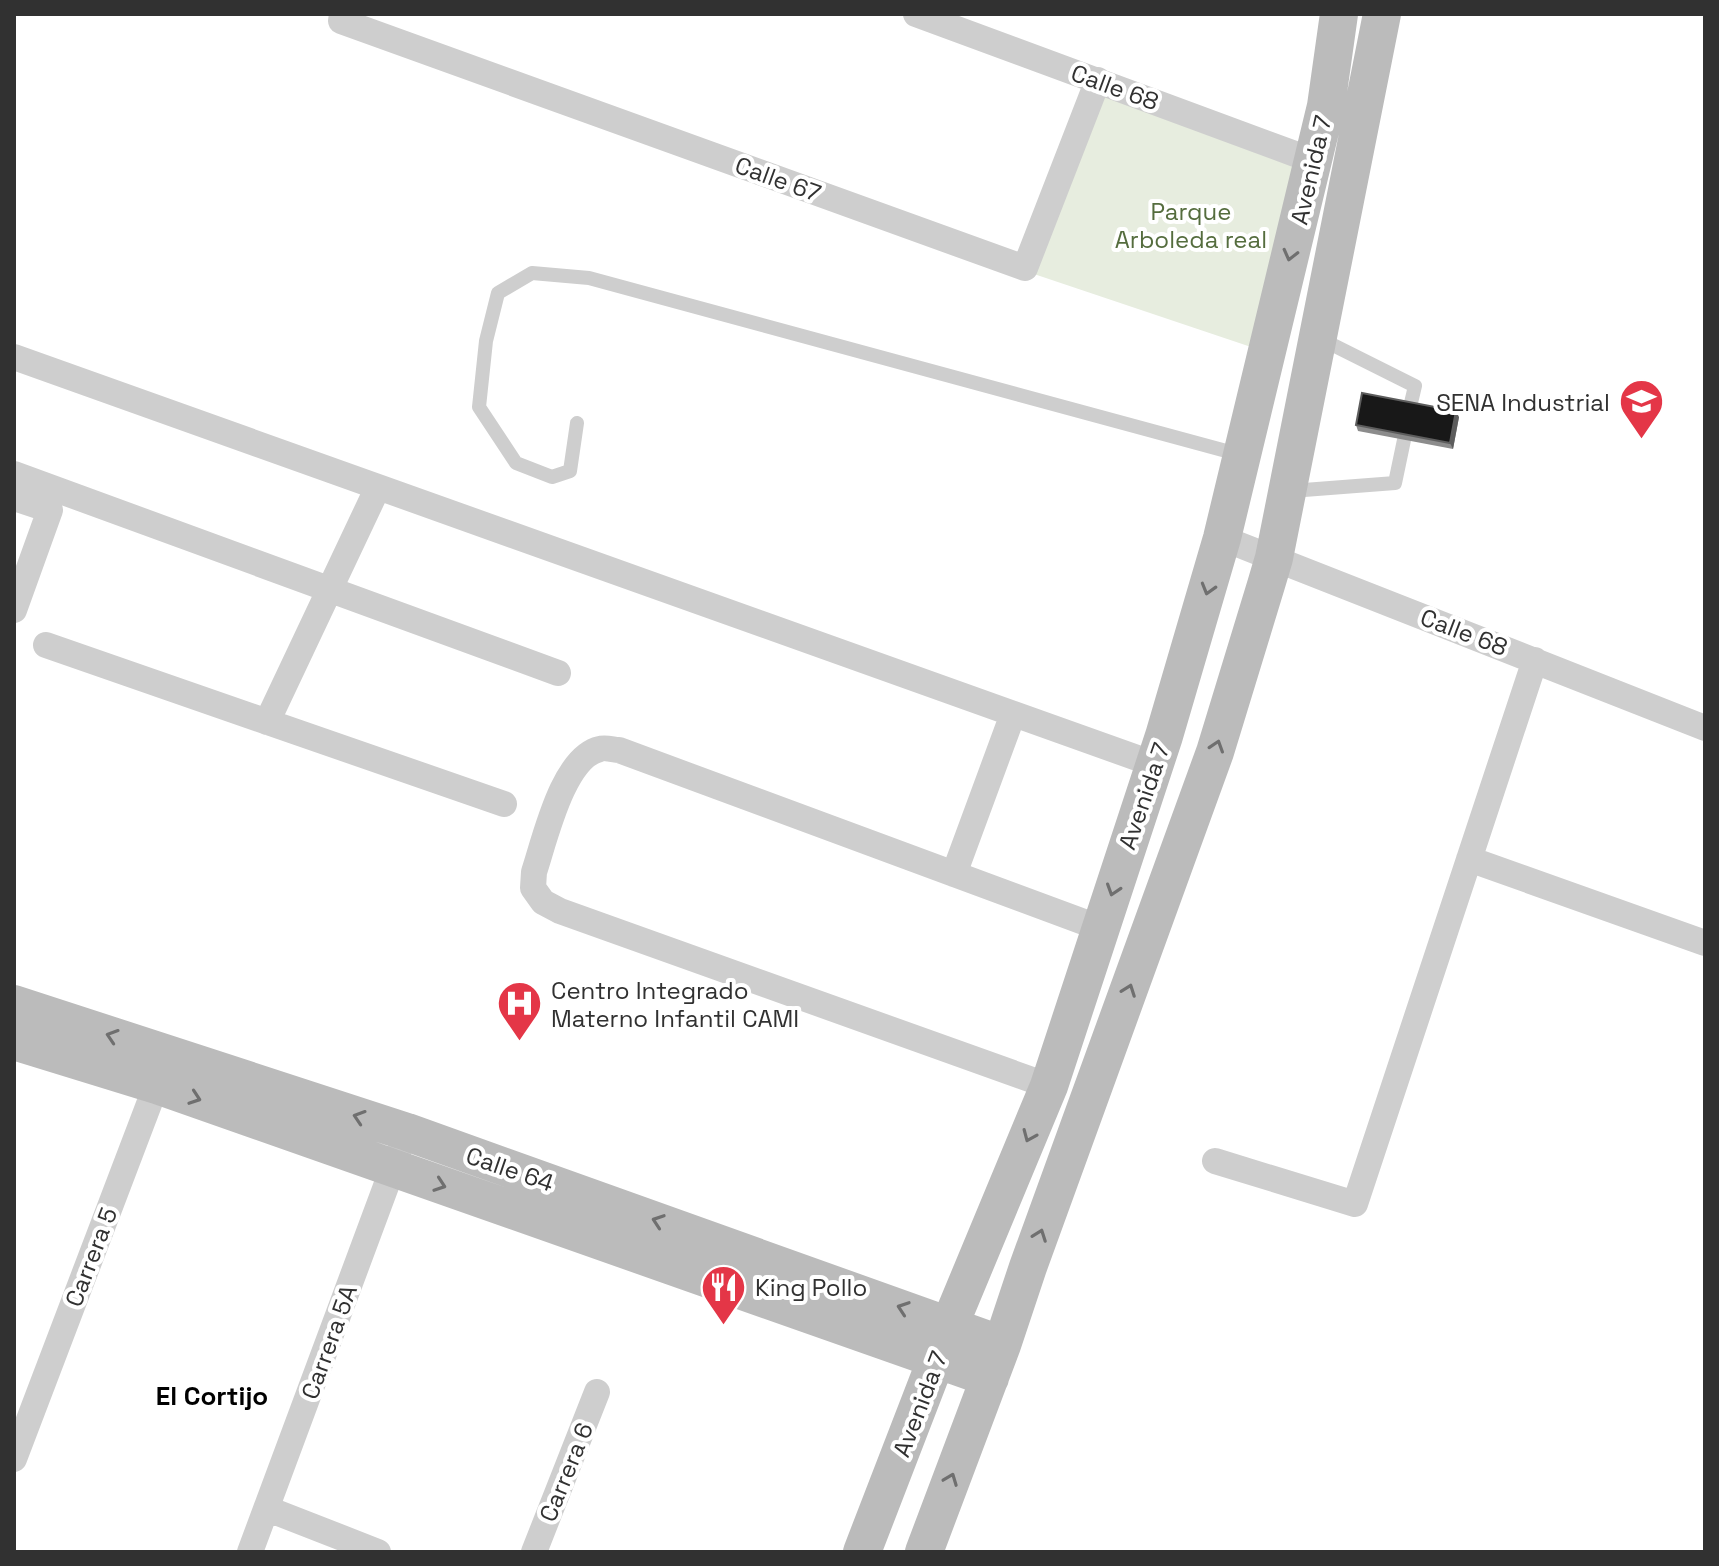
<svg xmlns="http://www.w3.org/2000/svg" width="1719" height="1566" font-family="'Space Grotesk',sans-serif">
  <rect width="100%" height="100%" fill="#fff"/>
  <path fill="#e7eddf" d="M1103,94L1304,159L1263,351L1031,273Z"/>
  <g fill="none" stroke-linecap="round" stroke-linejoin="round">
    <path stroke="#cecece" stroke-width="14" d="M1321,339L1415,386L1410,407
      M577,423L570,471L552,477L516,463L479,407L486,341L498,293L532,273L589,278L1241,455
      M1291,491L1395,483L1404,440"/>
    <path stroke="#cecece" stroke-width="26" d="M342,14L341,21L1025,268L1098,80
      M916,14L1314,161
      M14,357L1154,764
      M14,474L558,673
      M14,498L50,510L14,610
      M1222,538L1705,728
      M46,645L504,804
      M267,722L378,487
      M1469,859L1705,943
      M954,874L1013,714
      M1049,1086L560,911L543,902L533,888L534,872C545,839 563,757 600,749C605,747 614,750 619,750L1100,928
      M1215,1161L1355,1204L1535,660
      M14,1459L162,1070
      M268,1509L378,1552
      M250,1552L398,1154
      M534,1552L597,1392"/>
    <path stroke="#bbb" stroke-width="38" d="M14,1004L407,1132L1002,1345
      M14,1041L157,1085L990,1378
      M862,1552L950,1324L1049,1086L1164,736L1222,538L1326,106L1339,14
      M924,1552L1002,1345L1028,1267L1215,752L1266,585L1274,558L1382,14"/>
  </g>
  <path fill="#8c8c8c" d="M1459,417L1453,449L1358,431L1356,425Z"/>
  <path fill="#5d5d5d" d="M1456,411L1459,417L1453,449L1450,443Z"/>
  <path fill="#181818" stroke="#5d5d5d" stroke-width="2" d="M1362,393L1456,411L1450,443L1356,425Z"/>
  <defs><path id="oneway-chevron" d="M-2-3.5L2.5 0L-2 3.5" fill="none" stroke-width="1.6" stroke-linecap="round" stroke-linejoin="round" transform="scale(2)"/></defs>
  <g stroke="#6f6f6f">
    <use href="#oneway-chevron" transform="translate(1290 255) rotate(104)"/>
    <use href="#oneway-chevron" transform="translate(1208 589) rotate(106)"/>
    <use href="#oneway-chevron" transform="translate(1217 746) rotate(-72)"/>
    <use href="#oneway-chevron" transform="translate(1113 890) rotate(108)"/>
    <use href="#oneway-chevron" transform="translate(1129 990) rotate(-70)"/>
    <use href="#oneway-chevron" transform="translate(112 1036) rotate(-162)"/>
    <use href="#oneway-chevron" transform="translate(195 1098) rotate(19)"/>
    <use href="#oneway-chevron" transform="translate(359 1117) rotate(-162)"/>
    <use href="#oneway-chevron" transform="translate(1029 1136) rotate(113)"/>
    <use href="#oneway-chevron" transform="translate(440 1185) rotate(19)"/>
    <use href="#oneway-chevron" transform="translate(658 1221) rotate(-161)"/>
    <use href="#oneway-chevron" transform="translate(1040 1235) rotate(-70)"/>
    <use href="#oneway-chevron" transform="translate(903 1308) rotate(-161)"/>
    <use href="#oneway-chevron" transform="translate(951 1479) rotate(-69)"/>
  </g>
  <defs>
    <symbol id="university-pin" viewBox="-11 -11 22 30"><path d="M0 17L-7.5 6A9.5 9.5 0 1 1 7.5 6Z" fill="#e43647" stroke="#fff"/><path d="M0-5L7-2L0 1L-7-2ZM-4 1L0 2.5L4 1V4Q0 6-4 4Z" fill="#fff"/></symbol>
    <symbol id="hospital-pin" viewBox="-11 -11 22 30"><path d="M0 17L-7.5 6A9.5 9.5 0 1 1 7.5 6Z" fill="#e43647" stroke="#fff"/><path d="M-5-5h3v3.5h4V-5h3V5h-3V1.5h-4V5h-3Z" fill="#fff"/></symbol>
    <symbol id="restaurant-pin" viewBox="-11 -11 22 30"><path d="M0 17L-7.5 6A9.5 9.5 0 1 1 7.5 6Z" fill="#e43647" stroke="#fff"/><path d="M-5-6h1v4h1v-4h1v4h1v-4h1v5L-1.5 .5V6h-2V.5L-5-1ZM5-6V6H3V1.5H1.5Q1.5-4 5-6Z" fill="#fff"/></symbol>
  </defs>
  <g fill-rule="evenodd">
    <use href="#university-pin" x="1616" y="376" width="51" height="69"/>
    <use href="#hospital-pin" x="494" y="978" width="51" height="69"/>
    <use href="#restaurant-pin" x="698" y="1262" width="51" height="69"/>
  </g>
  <g text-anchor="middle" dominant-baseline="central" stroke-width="8" stroke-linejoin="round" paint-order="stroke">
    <g font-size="24" fill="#313131" stroke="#fff">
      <text transform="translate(1115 87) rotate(20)">Calle 68</text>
      <text transform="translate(1311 170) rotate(-77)">Avenida 7</text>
      <text transform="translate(778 179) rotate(20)">Calle 67</text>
      <text transform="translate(1464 632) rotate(21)">Calle 68</text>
      <text transform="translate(1144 796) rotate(-71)">Avenida 7</text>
      <text transform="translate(510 1169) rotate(19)">Calle 64</text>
      <text transform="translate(91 1257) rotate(-69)">Carrera 5</text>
      <text transform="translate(329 1342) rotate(-70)">Carrera 5A</text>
      <text transform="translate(920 1404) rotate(-69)">Avenida 7</text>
      <text transform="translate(566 1472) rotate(-68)">Carrera 6</text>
    </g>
    <g font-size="24" fill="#556d3e" stroke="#fff">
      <text x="1191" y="211">Parque<tspan x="1191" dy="28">Arboleda real</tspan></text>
    </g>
    <g font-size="24" fill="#313131" stroke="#fff" text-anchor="start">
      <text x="1610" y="402" text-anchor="end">SENA Industrial</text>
      <text x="551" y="990">Centro Integrado<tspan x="551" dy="28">Materno Infantil CAMI</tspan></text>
      <text x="755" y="1287">King Pollo</text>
    </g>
    <g font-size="26" font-weight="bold" fill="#000" stroke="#fff">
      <text x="212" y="1396">El Cortijo</text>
    </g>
  </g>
  <rect width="1719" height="1566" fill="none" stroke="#313131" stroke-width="32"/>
</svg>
